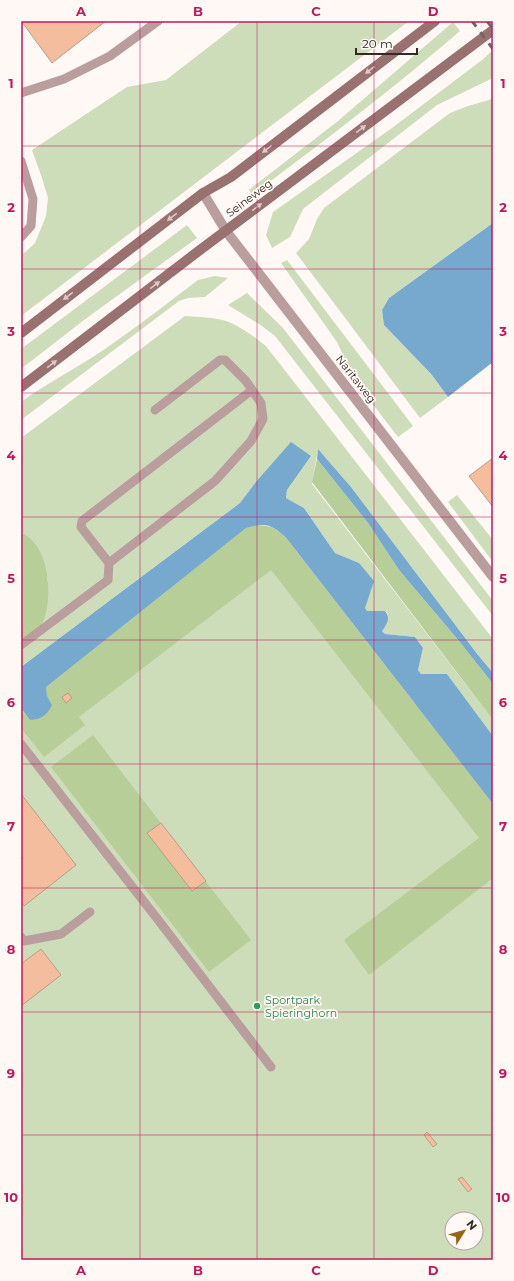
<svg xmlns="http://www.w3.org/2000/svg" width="514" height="1281" font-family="Montserrat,sans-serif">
  <rect width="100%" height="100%" fill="#fff8f4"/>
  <path fill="#cdddba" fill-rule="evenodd" d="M242,21H409L21,316V256L35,243L46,216L48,198L42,178L32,150L127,87L166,80Z
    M453,22L460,31C393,89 323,142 252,195L249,190L338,121Z
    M493,50V78L437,105L303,209L290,237L272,248L266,235L273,212L392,128L482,60Z
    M493,97V223L389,298L382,310L384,325L432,375L448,397L420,418L343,315L296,253L309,239L317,219L324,208L450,113L468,106L489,100Z
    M187,225L197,238L84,320L21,369V349Z
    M287,260L413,426L398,437L355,381L337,342L281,263Z
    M215,276L228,278L205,297L188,298L179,301L21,420V402C50,381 83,365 112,344C141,324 170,301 198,280Z
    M247,293L283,328L493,601V616L275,336L262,326L228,305Z
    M185,316C198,317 214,317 226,321C240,326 255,337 266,346L493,639V673L478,655L351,487L318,449L312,484L493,720V736L447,674H421L418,670L423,648L415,637L385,634L382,631L388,615L386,611H367L365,608L359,563L335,553L304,508L286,498L287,490L311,456L255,483L240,503L21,667V641L48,580L46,574L23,533H21V438Z
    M457,495L493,540V562L448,502Z
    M249,515L493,792V1260H21V696ZM452,1219H476V1243H452Z"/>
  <path fill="#b7ce99" d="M317,459L368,523L399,570L459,641L493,684V720L312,482Z
    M256,525C273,526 275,527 287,539L493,804V878L369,975L344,940L479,838L271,570L79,717L85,725L44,757L21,728V715L24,713L30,720L52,705L47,696L46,687L246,528Z
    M21,533C50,543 54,600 42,624C38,632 29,636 21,641Z
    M93,735L251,940L209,972L51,767Z"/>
  <path fill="#77a9ce" d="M493,223V362L448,397L432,375L384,325L382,310L389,298Z
    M291,442L311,456L287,490L286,498L304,508L335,553L359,563L374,581L365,608L367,611H385C391,618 387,624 382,631L385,634L415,637L423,648L418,670L421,674H447L493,736V804L287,539C273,525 266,522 246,528L46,687L47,696L52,705C47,715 42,719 30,720L21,708V667L240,503L255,483Z
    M318,449L351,487L478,655L493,673V684L459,641L399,570L368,523L317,459Z"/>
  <path fill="#f3bd9e" stroke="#bb9c8a" d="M24,21H106L52,63L22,22Z
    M493,458V507L469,476Z
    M68,693L72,698L66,703L62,697Z
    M21,794L76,865L24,906L21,901V860L23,858L21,855Z
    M161,823L206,881L192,891L147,833Z
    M41,949L61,975L21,1006V964Z
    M427,1132L437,1144L433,1147L424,1135Z
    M462,1177L472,1189L468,1192L458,1179Z"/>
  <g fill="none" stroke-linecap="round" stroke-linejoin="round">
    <path stroke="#ba9e9d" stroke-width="9" d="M21,93L64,79L110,56L158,21
      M21,161L33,199L31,226L21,237
      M109,563L81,527L82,521L252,390
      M21,645L108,580L109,563L215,481L251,441L263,419L261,403L246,381L225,360H220L155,410
      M21,744L159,921L271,1067
      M21,937L24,941L61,934L90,912"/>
    <path stroke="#ba9e9d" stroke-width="10" d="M203,193L226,231L493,577"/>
    <path stroke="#9a7171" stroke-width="10" d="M21,333L203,193L231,177L435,21
      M21,387L196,253L493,30"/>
    <path stroke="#726761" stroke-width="3" stroke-dasharray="7 7" stroke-linecap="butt" d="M472,21L493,49
      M487,21L493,29"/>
  </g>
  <defs><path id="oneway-solid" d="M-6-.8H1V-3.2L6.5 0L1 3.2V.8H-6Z"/></defs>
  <g fill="#dcc9c6">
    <use href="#oneway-solid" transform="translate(370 70) rotate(142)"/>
    <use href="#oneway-solid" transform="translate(361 129) rotate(-37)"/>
    <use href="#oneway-solid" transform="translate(267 149) rotate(142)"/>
    <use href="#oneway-solid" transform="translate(257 207) rotate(-37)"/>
    <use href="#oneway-solid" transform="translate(172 217) rotate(143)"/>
    <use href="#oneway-solid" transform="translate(155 285) rotate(-37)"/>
    <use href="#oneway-solid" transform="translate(68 296) rotate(143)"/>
    <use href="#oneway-solid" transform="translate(52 364) rotate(-37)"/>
  </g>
  <path fill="none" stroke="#c2185b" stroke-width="1" stroke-opacity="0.55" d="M140,21V1260M257,21V1260M374,21V1260M21,146H493M21,269H493M21,393H493M21,517H493M21,640H493M21,764H493M21,888H493M21,1012H493M21,1135H493"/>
  <circle fill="#2e9e5b" stroke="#fff8f4" stroke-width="1.5" cx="257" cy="1006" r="4"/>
  <g text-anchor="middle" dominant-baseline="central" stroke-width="3.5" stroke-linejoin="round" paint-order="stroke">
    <g font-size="11" fill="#352922" stroke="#fff8f4">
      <text transform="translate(249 198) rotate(-37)">Seineweg</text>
      <text transform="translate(356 379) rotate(52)">Naritaweg</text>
    </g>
    <g font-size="11" fill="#27864d" stroke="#fff8f4" text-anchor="start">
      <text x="265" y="1000">Sportpark<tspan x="265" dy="13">Spieringhorn</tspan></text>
    </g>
  </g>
  <rect width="514" height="1281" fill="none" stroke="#fff8f4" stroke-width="44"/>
  <g transform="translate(464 1231) rotate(53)"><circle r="19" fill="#fff8f4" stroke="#aea5a0"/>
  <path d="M0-3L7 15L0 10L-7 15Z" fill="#956715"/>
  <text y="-6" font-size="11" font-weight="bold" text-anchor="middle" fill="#352922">N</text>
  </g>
  <path d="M356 48v6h61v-6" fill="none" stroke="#352922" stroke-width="2"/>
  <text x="362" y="48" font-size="12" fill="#352922" stroke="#fff8f4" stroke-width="3" paint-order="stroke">20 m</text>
  <rect x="22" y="22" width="470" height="1237" fill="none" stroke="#c2185b" stroke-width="1.5"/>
  <g font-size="13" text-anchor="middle" font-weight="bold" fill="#c2185b">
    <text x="81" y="16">A</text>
    <text x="198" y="16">B</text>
    <text x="316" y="16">C</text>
    <text x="433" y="16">D</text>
    <text x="11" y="88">1</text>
    <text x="503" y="88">1</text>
    <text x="11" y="212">2</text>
    <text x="503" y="212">2</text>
    <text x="11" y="336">3</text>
    <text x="503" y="336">3</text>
    <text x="11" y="460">4</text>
    <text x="503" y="460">4</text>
    <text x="11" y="583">5</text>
    <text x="503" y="583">5</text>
    <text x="11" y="707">6</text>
    <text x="503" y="707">6</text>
    <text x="11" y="831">7</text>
    <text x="503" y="831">7</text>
    <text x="11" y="954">8</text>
    <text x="503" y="954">8</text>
    <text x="11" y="1078">9</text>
    <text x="503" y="1078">9</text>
    <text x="11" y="1202">10</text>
    <text x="503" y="1202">10</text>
    <text x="81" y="1275">A</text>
    <text x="198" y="1275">B</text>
    <text x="316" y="1275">C</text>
    <text x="433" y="1275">D</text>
  </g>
</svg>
